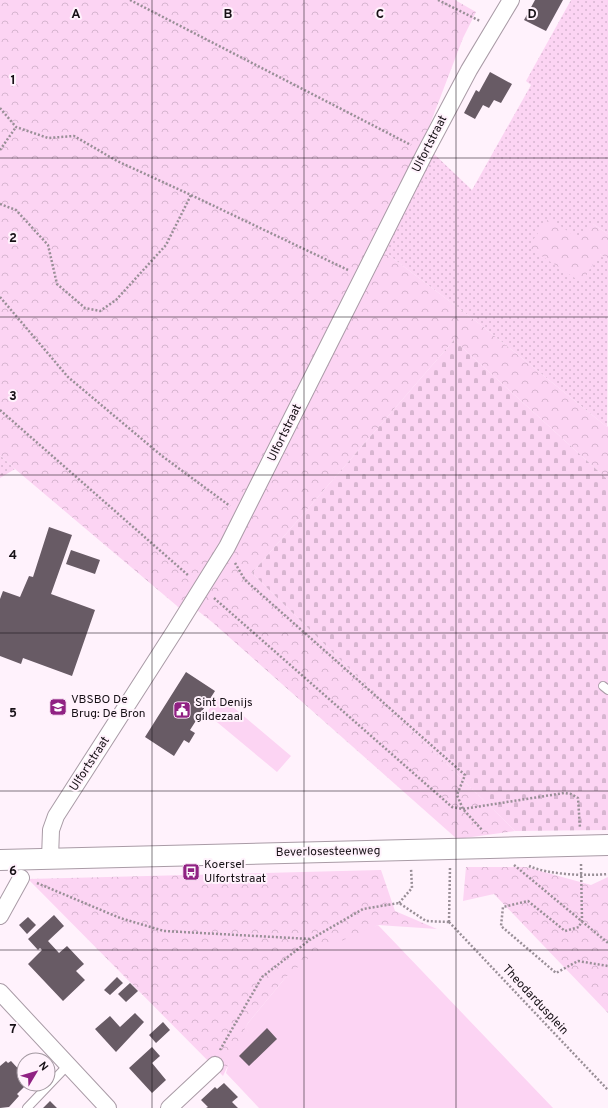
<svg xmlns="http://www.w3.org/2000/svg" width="608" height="1108" font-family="Overpass,sans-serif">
  <defs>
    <pattern id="grass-dots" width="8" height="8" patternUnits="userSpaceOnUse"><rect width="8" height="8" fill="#fcd4f3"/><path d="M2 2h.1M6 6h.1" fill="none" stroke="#d7b5d0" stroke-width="1.8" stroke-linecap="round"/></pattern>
    <pattern id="forest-crowns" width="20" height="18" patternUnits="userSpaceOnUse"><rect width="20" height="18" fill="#fcd4f3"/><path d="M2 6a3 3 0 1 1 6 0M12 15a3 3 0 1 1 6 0" fill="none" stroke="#d7b5d0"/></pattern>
    <pattern id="cemetery-stones" width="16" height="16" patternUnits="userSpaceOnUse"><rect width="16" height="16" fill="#fcd4f3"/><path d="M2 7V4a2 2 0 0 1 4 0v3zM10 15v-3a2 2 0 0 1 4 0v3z" fill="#d7b5d0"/></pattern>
  </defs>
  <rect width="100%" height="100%" fill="#fff2fc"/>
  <path fill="url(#grass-dots)" d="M571,0H608V234L593,224L600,254L608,260L607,427L481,325L382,250L433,153L472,190L531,85L526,81Z
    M0,455L15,469L0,478Z"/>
  <path fill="url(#forest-crowns)" d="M0,0H455L476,12L463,38L382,250L481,325L607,427L608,426V480L454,340L252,573L515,831L457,839L212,622L188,603L183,611L15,469L0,455Z
    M549,218L579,239L593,224L608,234V260L600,254L581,282L528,247Z
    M466,867H526L591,885L608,877V1013L494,894L463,901Z
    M381,870L395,911L437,929L378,925L286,977L248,1023L223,1076L28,879Z"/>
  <path fill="url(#cemetery-stones)" d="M454,340L608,480V830L515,831L252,573Z"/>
  <path fill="#fcd4f3" d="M220,696L291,756L277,772L206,713Z
    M378,925L553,1108H259L226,1073L231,1055L248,1023L286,977L316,952Z"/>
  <path fill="#685b65" d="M535,0H563L546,31L524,20Z
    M490,72L512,84L501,103L494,100L489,108L483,105L475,119L464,113L476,90L479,92Z
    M49,527L72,535L51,594L95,610L72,676L23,658L21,664L0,656V599L3,591L20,597L29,576L33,577Z
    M71,550L100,560L95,574L66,564Z
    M186,672L215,691L190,730L195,733L189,743L184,740L174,756L145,737Z
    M54,915L64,926L48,941L59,953L67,946L84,964L76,971L85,980L63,1001L28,964L42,950L40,948L38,950L28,939Z
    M28,917L36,925L27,934L19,925Z
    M117,977L123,983L110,995L104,990Z
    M130,983L138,991L126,1002L118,994Z
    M135,1013L144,1022L116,1052L95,1029L110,1016L120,1027Z
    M163,1022L170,1030L156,1043L149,1035Z
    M267,1028L277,1039L249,1066L239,1056Z
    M152,1047L160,1056L152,1063L166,1080L152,1093L129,1068Z
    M6,1061L8,1063L11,1061L24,1075V1084H27L17,1094L19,1096L9,1107L0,1108V1066Z
    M224,1083L238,1097L232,1102L238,1108H206L208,1107L201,1100L215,1087L217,1089Z
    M50,1101L57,1108H43Z"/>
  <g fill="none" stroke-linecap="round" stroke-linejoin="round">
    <defs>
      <path id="service" d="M603,686L608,690
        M27,1108L68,1065"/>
      <path id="minor" d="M50,858L51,830L56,816L174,632L227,547L425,153L469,70L511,0
        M0,916L21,878
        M0,992L108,1108
        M169,1108L215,1065"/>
      <path id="tertiary" d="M0,860L608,845"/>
    </defs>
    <use href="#service" stroke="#a99ba6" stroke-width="10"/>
    <use href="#minor" stroke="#a99ba6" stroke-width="18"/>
    <use href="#tertiary" stroke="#a99ba6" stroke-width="22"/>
    <path stroke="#998f97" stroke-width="2.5" stroke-dasharray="2 2" stroke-linecap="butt" d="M130,0L411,145
      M438,0L480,21
      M0,108L16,127L48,138L74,136L117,161L191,195L348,270
      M0,150L16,127
      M0,204L16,210L48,245L57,284L85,308L100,311L116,300L166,245L191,195
      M0,297L68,377L162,456L230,506
      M0,410L189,576
      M235,563L245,580L465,775L457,795L463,809L482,830
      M214,598L452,807L463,809L564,793L571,794L578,798L580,828
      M581,864L582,920L579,927L565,931L528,901L503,907L501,926L556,973L578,961L608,966
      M514,865L608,943
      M529,866C549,875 586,876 608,874
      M37,883L120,918L164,931L311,939
      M399,903L412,888L411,868
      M449,922L608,1090
      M449,922L450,867
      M220,1050L262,977L311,939L363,909L399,903L426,921L449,922"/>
    <use href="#service" stroke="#fff" stroke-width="8"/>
    <use href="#minor" stroke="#fff" stroke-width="16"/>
    <use href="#tertiary" stroke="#fff" stroke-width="20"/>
  </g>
  <path fill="none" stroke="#171116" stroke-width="1" stroke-opacity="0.55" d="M152,0V1108M304,0V1108M456,0V1108M0,158H608M0,317H608M0,475H608M0,633H608M0,791H608M0,950H608"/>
  <defs>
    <symbol id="school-square" viewBox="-11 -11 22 22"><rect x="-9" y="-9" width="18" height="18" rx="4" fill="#902283" stroke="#fff2fc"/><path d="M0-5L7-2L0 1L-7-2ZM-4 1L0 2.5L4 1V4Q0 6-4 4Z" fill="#fff"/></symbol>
    <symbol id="civic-square" viewBox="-11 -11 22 22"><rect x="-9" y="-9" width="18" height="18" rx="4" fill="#902283" stroke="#fff2fc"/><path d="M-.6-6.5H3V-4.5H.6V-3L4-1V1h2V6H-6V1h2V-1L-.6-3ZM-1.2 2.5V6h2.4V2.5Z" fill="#fff"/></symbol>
    <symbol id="bus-square" viewBox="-11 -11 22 22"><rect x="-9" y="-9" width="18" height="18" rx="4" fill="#902283" stroke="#fff2fc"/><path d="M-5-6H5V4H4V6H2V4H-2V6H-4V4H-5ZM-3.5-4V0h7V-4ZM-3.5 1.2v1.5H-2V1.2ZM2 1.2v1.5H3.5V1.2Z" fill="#fff"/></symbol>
  </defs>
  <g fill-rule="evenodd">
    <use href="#school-square" x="48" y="697" width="20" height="20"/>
    <use href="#civic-square" x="172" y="700" width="20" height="20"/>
    <use href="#bus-square" x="181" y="862" width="20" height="20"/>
  </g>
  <g text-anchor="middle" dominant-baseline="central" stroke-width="4" stroke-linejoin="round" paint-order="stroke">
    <g font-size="12" fill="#171116" stroke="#fff2fc">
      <text transform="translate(430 144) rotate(-63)">Ulfortstraat</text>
      <text transform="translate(285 433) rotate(-64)">Ulfortstraat</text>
      <text transform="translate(90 764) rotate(-57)">Ulfortstraat</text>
      <text transform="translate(328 852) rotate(-1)">Beverlosesteenweg</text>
      <text transform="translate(535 1000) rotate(47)">Theodardusplein</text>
    </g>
    <g font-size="12" fill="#171116" stroke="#fff2fc" text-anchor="start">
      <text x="71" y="700">VBSBO De<tspan x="71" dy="14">Brug: De Bron</tspan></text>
      <text x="195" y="703">Sint Denijs<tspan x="195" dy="14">gildezaal</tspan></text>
      <text x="204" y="865">Koersel<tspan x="204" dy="14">Ulfortstraat</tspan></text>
    </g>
  </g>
  <g font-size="13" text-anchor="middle" font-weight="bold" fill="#171116" stroke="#fff2fc" stroke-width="4" stroke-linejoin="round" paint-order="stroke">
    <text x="76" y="18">A</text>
    <text x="228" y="18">B</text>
    <text x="380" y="18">C</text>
    <text x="532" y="18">D</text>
    <text x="13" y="84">1</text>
    <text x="13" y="242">2</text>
    <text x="13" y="400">3</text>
    <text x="13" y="559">4</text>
    <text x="13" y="717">5</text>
    <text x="13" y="875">6</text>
    <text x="13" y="1033">7</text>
  </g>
  <g transform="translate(36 1072) rotate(52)"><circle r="19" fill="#fff2fc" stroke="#a298a0"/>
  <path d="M0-3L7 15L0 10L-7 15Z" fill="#902283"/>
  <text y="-6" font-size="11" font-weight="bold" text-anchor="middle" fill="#171116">N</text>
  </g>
</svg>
